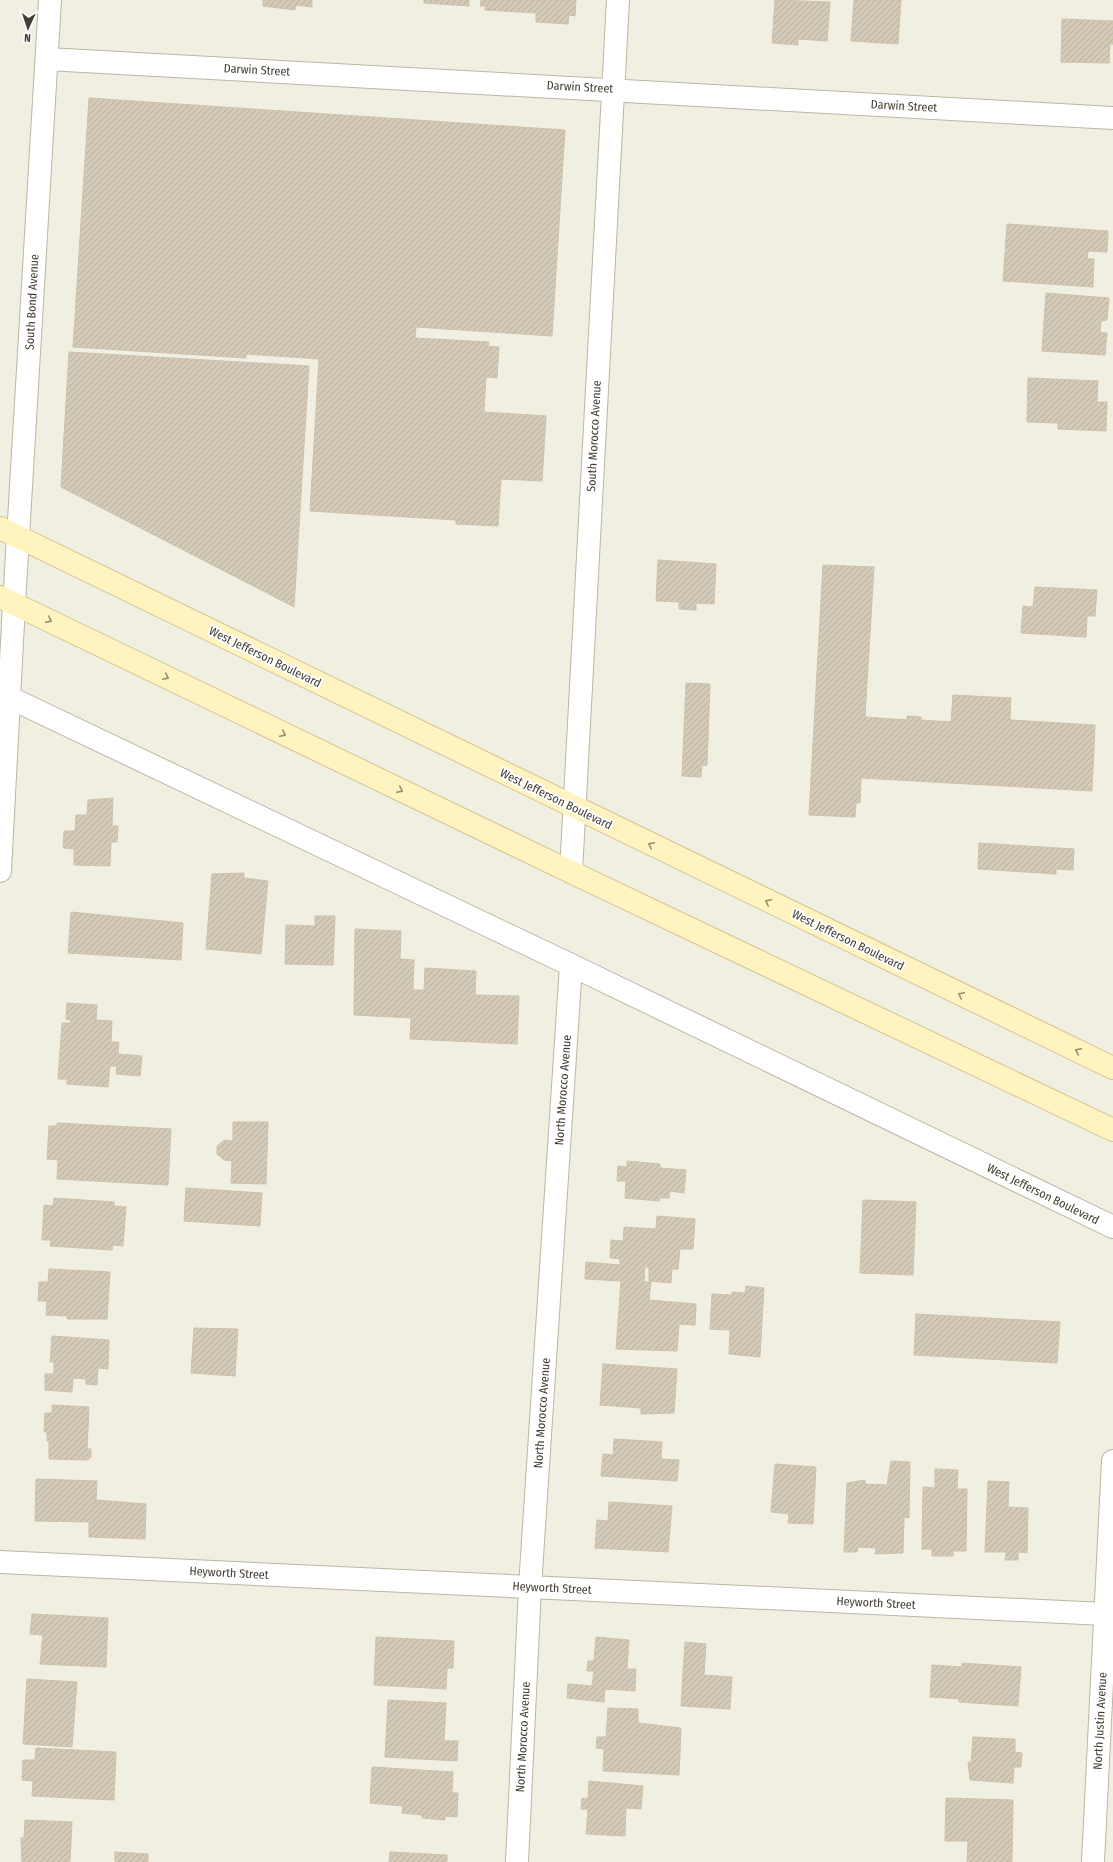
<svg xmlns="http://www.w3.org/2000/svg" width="1113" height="1862" font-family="'Fira Sans Condensed',sans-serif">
  <defs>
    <pattern id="building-hatch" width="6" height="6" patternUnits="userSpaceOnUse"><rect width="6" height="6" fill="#d3cab8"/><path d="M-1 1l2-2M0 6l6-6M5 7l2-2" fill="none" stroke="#b6ae9f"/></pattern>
  </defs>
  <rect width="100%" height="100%" fill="#f1eee2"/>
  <path fill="url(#building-hatch)" stroke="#cec2ab" d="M263,0H312V7L296,5L295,10L263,6Z
    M424,0H469V6L424,3Z
    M481,0H576L575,16L569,15L568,24L536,22V13L485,10L486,6H480Z
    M775,0L830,2L827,41L798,39V45L772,43Z
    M854,0H901L898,44L851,41Z
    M1062,19L1113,21V44H1110L1109,63L1061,62Z
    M89,98L565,130L552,336L416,327L415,338L489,342L488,346L499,347L497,378L486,377L484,412L546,416L542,481L501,479L498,526L456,524V520L310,511L319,359L246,354V358L73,347Z
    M1007,224L1108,231L1107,252L1088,251L1087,259H1094L1093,287L1003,281Z
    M1046,293L1109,298L1107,320L1101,321L1100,332L1107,333L1105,355L1042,351Z
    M69,352L309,366L294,607L61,487Z
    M1028,378L1098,381L1097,402H1107L1106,431L1058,429V423L1027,422Z
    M658,560L716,564L714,604L696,603V610L679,609V602L656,601Z
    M823,565L874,567L865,717L907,720V716L921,717V720L951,722L953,695L1011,698L1010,720L1095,725L1092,791L861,778L860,803H856L855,817L809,815Z
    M1035,587L1097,590L1095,616H1087L1086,637L1021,633L1023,606L1033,607Z
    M686,683L710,684L707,765L702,766L701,777L682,776Z
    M113,798L112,826H118L117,842H111L110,866L74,865V849L63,848L64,831H75L76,815H87L88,800Z
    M979,843L1074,849L1073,870L1056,869V874L978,869Z
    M244,873V878L268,881L261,954L206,949L212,874Z
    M71,912L183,923L181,960L68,953Z
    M315,916H335L333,965L285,964L286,925L315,926Z
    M355,929L401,931L400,959L414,960L413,990H424L425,968L476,971L475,995L519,996L517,1044L410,1039L411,1018L354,1015Z
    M67,1003L97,1005L96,1020L112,1021L111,1042H119L118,1054L142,1056L140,1076L116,1074L117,1066H110L108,1087L67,1084V1079H58L62,1023H70L71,1020L66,1019Z
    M233,1122H268L266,1184L231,1183L232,1161L224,1160L217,1154V1146L225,1140L233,1141Z
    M57,1123L171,1129L168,1185L57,1179L58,1160L47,1159L49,1126H57Z
    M627,1161L660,1164V1168L686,1170L684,1193L670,1191L669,1198H660L659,1201L625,1198L626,1181H617L618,1166L627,1167Z
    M186,1188L262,1193L260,1226L184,1221Z
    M54,1198L114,1202V1206L126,1207L123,1246L113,1245L112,1250L50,1246L51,1240H42L44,1205L53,1206Z
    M863,1200L916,1202L913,1275L860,1273Z
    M657,1216L695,1219L693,1249H680L678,1269H672L671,1283L649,1281V1267H645L644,1282H651L649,1300L696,1304L695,1325L679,1324L677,1351L616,1349L621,1281L585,1279L586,1262L620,1265V1259L610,1258L611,1240L623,1241L624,1227L656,1229Z
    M49,1269L110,1272L107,1319H67V1316L46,1315L47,1301H38L39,1282H48Z
    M746,1286L764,1288L760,1357L729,1354L730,1330L710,1329L712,1294L732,1295V1292L745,1293Z
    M916,1314L1060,1322L1057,1363L914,1355Z
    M194,1328L238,1329L235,1376L191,1373Z
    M52,1336L109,1340L108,1369L98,1368L97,1385L86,1384V1379L73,1378L72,1392L45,1390V1374H54V1362H50Z
    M603,1364L677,1369L674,1413L641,1414V1408L600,1405Z
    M52,1405L89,1407L87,1449H91V1457L87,1460L49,1459V1441H47V1432H44L45,1413H52Z
    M614,1439L662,1442L661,1459L679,1460L677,1481L601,1476L603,1454L613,1455Z
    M891,1461L910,1462L909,1518L904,1517L903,1553L875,1554L876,1548L858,1547L857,1552H844L847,1483L865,1480V1484L887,1485Z
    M775,1464L816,1467L813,1524L788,1523L789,1514L771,1512Z
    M935,1469L958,1470L957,1489H967L966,1551H953V1556H932V1549H922L923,1487L935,1488Z
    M36,1479L97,1481L96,1500L146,1504L145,1539L89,1537V1522L35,1521Z
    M988,1481L1009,1482L1008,1507L1028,1508L1027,1553L1018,1552V1560H1005L1006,1552H985Z
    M609,1502L672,1506L668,1552L595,1548L597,1520L608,1521Z
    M32,1614L108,1618L106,1667L40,1664L43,1635L30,1634Z
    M376,1637L454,1641L453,1668H447L446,1689L374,1685Z
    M596,1637L629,1640L627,1669H636L635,1691L605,1689L604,1702L567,1698L568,1684L592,1686L594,1671H587L588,1661H594Z
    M685,1642L706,1644L704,1675L732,1677L730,1709L681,1706Z
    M962,1663L1021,1667L1018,1706L959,1702V1699L930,1697L932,1665L962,1667Z
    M27,1679L77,1682L72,1747L23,1744Z
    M388,1700L446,1703L444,1741H458L457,1761L385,1757Z
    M608,1708L638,1709V1723L681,1728L679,1775L603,1771L604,1749L596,1748L597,1737H606Z
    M973,1737L1015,1739V1752L1022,1753L1021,1767H1014L1013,1783L970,1780L968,1762L971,1763Z
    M36,1748L116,1752L114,1800L32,1796L33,1781L22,1780L23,1760H35Z
    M372,1767L453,1772L452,1793H458L457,1817L445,1816V1820L422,1818V1815L402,1813L403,1806L370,1803Z
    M589,1781L643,1786L641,1809L626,1808L625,1836L586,1834L588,1809H581L582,1798L588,1799Z
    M946,1798L1013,1800L1012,1862H967L968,1841H945Z
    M25,1820L72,1822L70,1862H22L21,1838H24Z
    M115,1852L148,1854V1862H115Z
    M390,1852L447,1855V1862H389Z"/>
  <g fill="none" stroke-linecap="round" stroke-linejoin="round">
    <defs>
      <path id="minor" d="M47,59L1113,118
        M0,693L571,965L1113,1227
        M0,871L14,604L50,0
        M571,872L618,0
        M0,1562L1105,1614
        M517,1862L530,1587L571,965
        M1093,1862L1113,1461"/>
      <path id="secondary" d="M0,528L1113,1068
        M0,597L571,872L1113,1130"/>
    </defs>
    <use href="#minor" stroke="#bdb6a5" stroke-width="24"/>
    <use href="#secondary" stroke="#d3c491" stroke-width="24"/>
    <use href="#minor" stroke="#fff" stroke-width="22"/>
    <use href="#secondary" stroke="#fff3bf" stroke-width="22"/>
  </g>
  <defs><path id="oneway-chevron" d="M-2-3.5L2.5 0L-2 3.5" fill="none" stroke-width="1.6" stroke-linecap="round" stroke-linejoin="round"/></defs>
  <g stroke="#988f72">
    <use href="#oneway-chevron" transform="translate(49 620) rotate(26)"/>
    <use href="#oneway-chevron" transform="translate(166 677) rotate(26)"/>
    <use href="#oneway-chevron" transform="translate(283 734) rotate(26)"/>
    <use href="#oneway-chevron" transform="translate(400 790) rotate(26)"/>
    <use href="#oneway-chevron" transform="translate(651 845) rotate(-154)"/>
    <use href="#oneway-chevron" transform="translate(768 902) rotate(-154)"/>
    <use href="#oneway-chevron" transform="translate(961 995) rotate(-154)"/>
    <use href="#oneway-chevron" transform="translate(1078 1051) rotate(-154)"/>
  </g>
  <g text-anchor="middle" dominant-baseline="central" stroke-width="4" stroke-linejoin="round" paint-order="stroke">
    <g font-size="12" fill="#433d33" stroke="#fff">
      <text transform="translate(257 70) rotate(3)">Darwin Street</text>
      <text transform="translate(580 87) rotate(3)">Darwin Street</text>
      <text transform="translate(904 106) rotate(3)">Darwin Street</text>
      <text transform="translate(32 302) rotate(-87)">South Bond Avenue</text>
      <text transform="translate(594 436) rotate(-87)">South Morocco Avenue</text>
      <text transform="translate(265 657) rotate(26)">West Jefferson Boulevard</text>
      <text transform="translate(556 799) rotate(26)">West Jefferson Boulevard</text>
      <text transform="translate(848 940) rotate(26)">West Jefferson Boulevard</text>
      <text transform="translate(563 1090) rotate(-86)">North Morocco Avenue</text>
      <text transform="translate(1043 1194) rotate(26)">West Jefferson Boulevard</text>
      <text transform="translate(542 1413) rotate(-86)">North Morocco Avenue</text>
      <text transform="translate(229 1573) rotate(3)">Heyworth Street</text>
      <text transform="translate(552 1588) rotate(3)">Heyworth Street</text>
      <text transform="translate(876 1603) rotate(3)">Heyworth Street</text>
      <text transform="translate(1100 1721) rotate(-87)">North Justin Avenue</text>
      <text transform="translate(523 1737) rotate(-87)">North Morocco Avenue</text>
    </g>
  </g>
  <g transform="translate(28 28) rotate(183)" stroke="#ffffff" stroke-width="3" paint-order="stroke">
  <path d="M0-3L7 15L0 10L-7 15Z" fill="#433d33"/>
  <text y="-6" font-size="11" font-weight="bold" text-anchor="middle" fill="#433d33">N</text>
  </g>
</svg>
